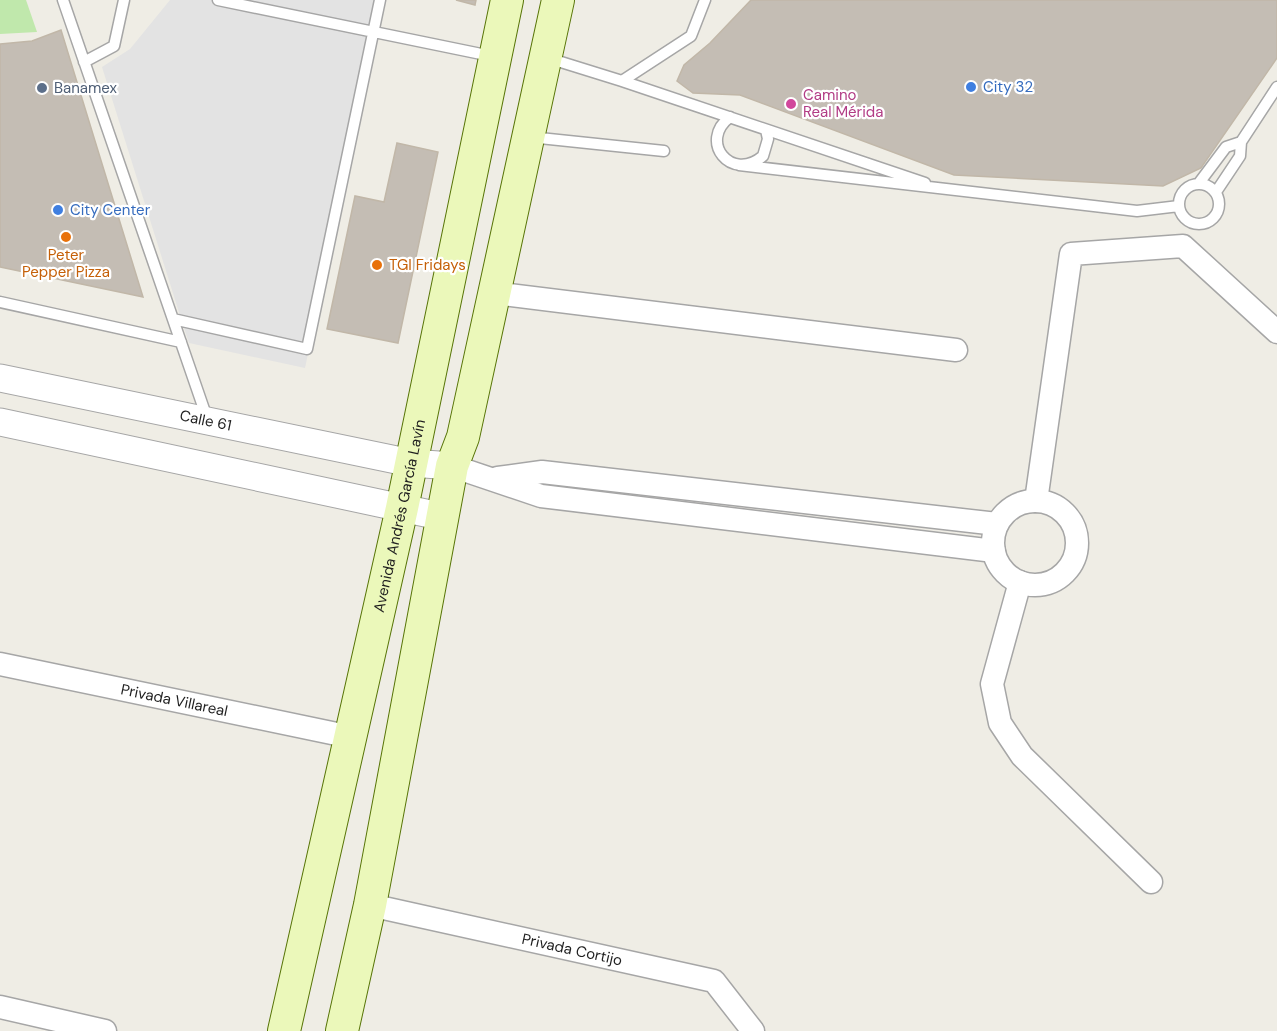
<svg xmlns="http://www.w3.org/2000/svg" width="1277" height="1031" font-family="'DM Sans',sans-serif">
  <rect width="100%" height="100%" fill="#efede5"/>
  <path fill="#c0e8ac" d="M0,0H26L37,32L0,34Z"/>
  <path fill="#e3e3e3" d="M170,0H382L305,368L189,343L183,325L102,67L130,49Z"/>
  <path fill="#c4bdb4" stroke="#c1b7a8" stroke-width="1.5" d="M456,0H476L475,5Z
    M751,0H1277V58L1201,168L1163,186L954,175L740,95L693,93L677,81L684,65L710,43Z
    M61,30L99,154L143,297L0,267V44L32,41Z
    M397,143L438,152L398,343L327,329L355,196L384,202Z"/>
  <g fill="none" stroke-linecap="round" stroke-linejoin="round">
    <defs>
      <path id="service" d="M63,0L207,418
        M218,0L491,56
        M548,58L622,81L691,36L705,0
        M84,62L114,46L124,0
        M622,81L925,183
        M730,117C698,141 731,183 763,156L768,139L766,130
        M530,137L664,151
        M1241,142L1277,87
        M739,165L1137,211L1179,206
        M1199,183L1226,147L1241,142L1240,156L1216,192
        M1179 204a20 20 0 1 1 40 0a20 20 0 1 1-40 0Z
        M0,302L181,342
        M173,319L307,349L380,0"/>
      <g id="minor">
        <path d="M494,293L956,350"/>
        <path d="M452,466L541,496L994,551"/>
        <path d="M498,478L542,472L997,524"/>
        <path d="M1036,501L1071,254L1183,246L1277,332"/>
        <circle cx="1035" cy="543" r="42"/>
        <path d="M1020,582L992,684L1000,723L1022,756L1151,882"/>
        <path id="s1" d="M0,664L351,737"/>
        <path id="s2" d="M370,905L714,981L753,1031"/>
        <path d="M0,1007L105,1031"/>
      </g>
      <g id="tertiary">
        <path id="s3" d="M0,378L411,463L452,466"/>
        <path d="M0,422L444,517"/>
      </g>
      <g id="secondary">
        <path id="s4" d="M284,1031L402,508L507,0"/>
        <path d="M342,1031L370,905L452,466L463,437L558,0"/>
      </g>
    </defs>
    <use href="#service" stroke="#a6a6a6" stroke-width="13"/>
    <use href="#minor" stroke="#a6a6a6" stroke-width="25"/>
    <use href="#tertiary" stroke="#a6a6a6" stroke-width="29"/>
    <use href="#secondary" stroke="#577407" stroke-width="34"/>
    <use href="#service" stroke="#fff" stroke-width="10"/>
    <use href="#minor" stroke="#fff" stroke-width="22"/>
    <use href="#tertiary" stroke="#fff" stroke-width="27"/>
    <use href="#secondary" stroke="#ebf8ba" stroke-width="32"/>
  </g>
  <g fill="#3f7fe0" stroke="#fff" stroke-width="2">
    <circle cx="971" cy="87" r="6"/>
    <circle cx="58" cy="210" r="6"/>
  </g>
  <circle fill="#5c6f8a" stroke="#fff" stroke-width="2" cx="42" cy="88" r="6"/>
  <circle fill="#d1479c" stroke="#fff" stroke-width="2" cx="791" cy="104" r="6"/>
  <g fill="#e8710a" stroke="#fff" stroke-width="2">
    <circle cx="66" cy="237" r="6"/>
    <circle cx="377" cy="265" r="6"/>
  </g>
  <g text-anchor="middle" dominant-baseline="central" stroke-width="4.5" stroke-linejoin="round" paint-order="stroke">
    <g font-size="15" fill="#366cbe" stroke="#fff" text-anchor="start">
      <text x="983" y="87">City 32</text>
      <text x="70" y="210">City Center</text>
    </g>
    <g font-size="15" fill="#4e5e75" stroke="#fff" text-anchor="start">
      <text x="54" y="88">Banamex</text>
    </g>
    <g font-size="15" fill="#b23c85" stroke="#fff" text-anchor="start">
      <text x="803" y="95">Camino<tspan x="803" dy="17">Real Mérida</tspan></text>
    </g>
    <g font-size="15" fill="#c56008" stroke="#fff">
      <text x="66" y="255">Peter<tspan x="66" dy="17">Pepper Pizza</tspan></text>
      <text x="389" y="265" text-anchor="start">TGI Fridays</text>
    </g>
    <g font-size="15" fill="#1f1f1f" stroke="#fff">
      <text stroke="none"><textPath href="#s3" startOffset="210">Calle 61</textPath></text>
      <text stroke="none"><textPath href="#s4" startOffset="528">Avenida Andrés García Lavín</textPath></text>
      <text stroke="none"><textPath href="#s1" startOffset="178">Privada Villareal</textPath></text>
      <text stroke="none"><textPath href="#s2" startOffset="207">Privada Cortijo</textPath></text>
    </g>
  </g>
</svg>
